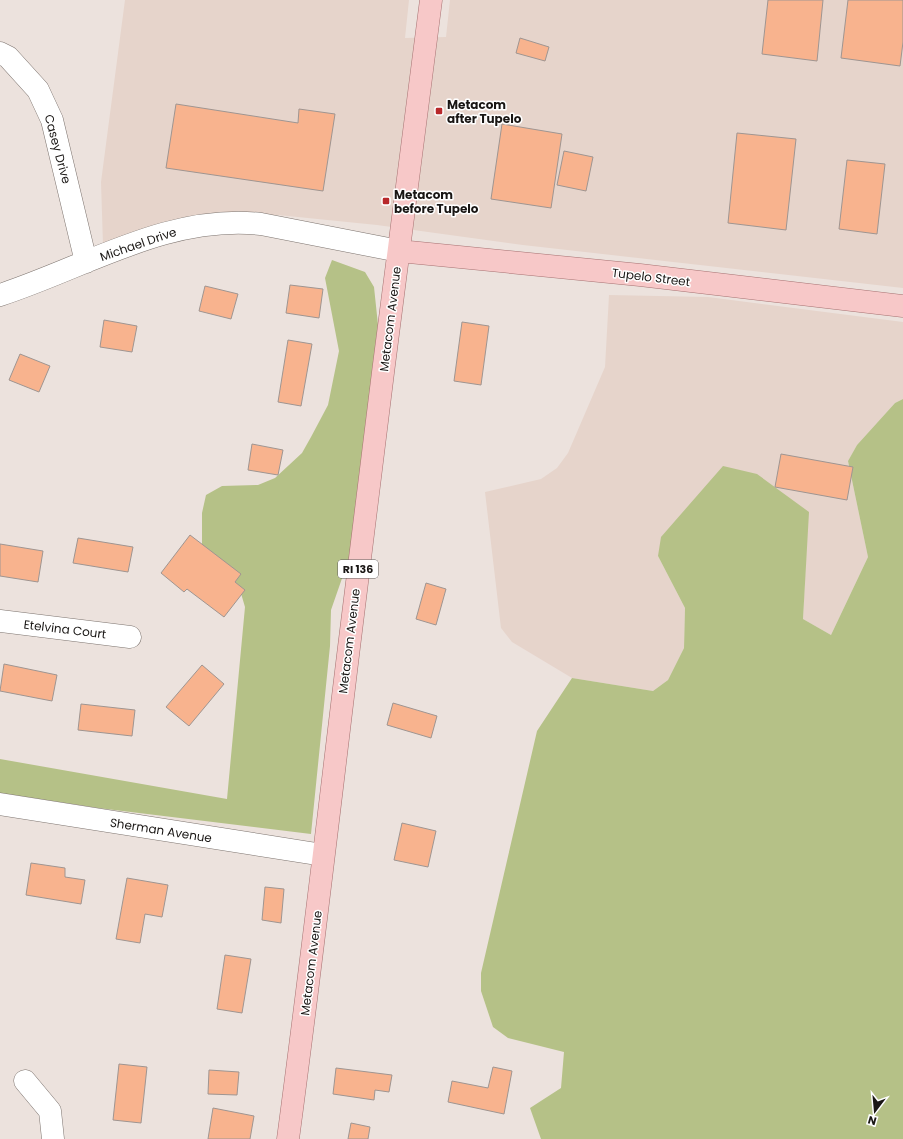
<svg xmlns="http://www.w3.org/2000/svg" width="903" height="1139" font-family="Poppins,sans-serif">
  <rect width="100%" height="100%" fill="#ece2dd"/>
  <path fill="#e6d4cb" d="M125,0H409L405,38L446,37L450,0H903V288L523,245L377,225L278,215L214,218L103,245L101,182Z
    M609,295L708,297L903,322V399L895,403L857,445L848,461L868,557L831,635L803,619L808,512L658,556L685,608L684,648L668,680L653,691L572,678L512,642L501,628L485,492L541,479L557,468L568,453L605,367Z"/>
  <path fill="#b5c187" d="M332,260L365,272L374,287L378,325L355,541L331,610L330,646L311,834L98,808L0,793V759L227,799L245,607L240,590L202,550V513L206,495L222,486L258,485L275,478L302,453L311,437L328,405L339,351L325,278Z
    M903,399V1139H541L530,1108L561,1088L564,1052L508,1038L493,1027L481,991V973L537,731L572,678L653,691L668,680L684,648L685,608L658,556L661,537L723,466L757,474L809,512L803,619L831,635L868,557L848,461L857,445L895,403Z"/>
  <path fill="#f8b38e" stroke="#9f9591" d="M768,0H823L817,61L762,54Z
    M848,0H903V42L900,66L841,58Z
    M520,38L549,47L545,61L516,53Z
    M176,104L298,123L299,109L335,114L323,191L166,168Z
    M502,124L562,134L551,208L491,199Z
    M737,133L796,139L786,230L728,223Z
    M564,151L593,157L586,191L557,185Z
    M847,160L885,164L877,234L839,229Z
    M290,285L323,289L319,318L286,313Z
    M205,286L238,294L231,319L199,311Z
    M104,320L137,326L132,352L100,347Z
    M462,322L489,326L481,385L454,381Z
    M288,340L312,344L301,406L278,402Z
    M20,354L50,366L39,392L9,380Z
    M252,444L283,450L278,475L248,470Z
    M781,454L853,467L847,500L775,487Z
    M190,535L241,574L235,582L245,590L224,617L187,589L184,592L161,573Z
    M78,538L133,547L128,572L73,563Z
    M0,544L43,551L38,582L0,576Z
    M426,583L446,589L436,625L416,619Z
    M4,664L57,675L52,701L0,691Z
    M202,665L224,684L189,726L166,707Z
    M393,703L437,716L431,738L387,725Z
    M81,704L135,710L132,736L78,730Z
    M402,823L436,831L428,867L394,860Z
    M31,863L65,868V877L85,880L81,904L26,895Z
    M127,878L168,885L162,917L145,914L140,943L116,939Z
    M265,887L284,889L281,923L262,920Z
    M225,955L251,959L242,1013L217,1009Z
    M119,1064L147,1067L141,1123L113,1120Z
    M493,1067L512,1071L504,1114L448,1102L452,1081L488,1088Z
    M336,1068L392,1075L389,1092L375,1090L374,1100L333,1094Z
    M209,1070L239,1072L237,1095L208,1094Z
    M213,1108L254,1116L250,1139H208Z
    M351,1123L370,1127L368,1139H348Z"/>
  <g fill="none" stroke-linecap="round" stroke-linejoin="round">
    <defs>
      <path id="minor" d="M0,53L8,57L38,90L52,120L86,262
        M0,295C86,267 168,214 261,224L399,251
        M0,621L130,637
        M0,804L323,855
        M25,1081L50,1111L53,1139"/>
      <path id="major" d="M399,251L640,275L903,306
        M288,1139C310,975 329,811 349,647C375,431 403,216 431,0"/>
    </defs>
    <use href="#minor" stroke="#7d746f" stroke-width="23"/>
    <use href="#major" stroke="#a67272" stroke-width="23"/>
    <use href="#minor" stroke="#fff" stroke-width="22"/>
    <use href="#major" stroke="#f7c8c8" stroke-width="22"/>
  </g>
  <g fill="#b8282b" stroke="#fff" stroke-width="1.5">
    <rect x="435" y="107" width="8" height="8" rx="2"/>
    <rect x="382" y="197" width="8" height="8" rx="2"/>
  </g>
  <g text-anchor="middle" dominant-baseline="central" stroke-width="3" stroke-linejoin="round" paint-order="stroke">
    <rect fill="#fff" stroke="#5e5c5a" stroke-width="1" x="338" y="560" width="40" height="18" rx="3"/>
    <g font-size="11" font-weight="bold" fill="#191614">
      <text x="358" y="569">RI 136</text>
    </g>
    <g font-size="12" font-weight="bold" fill="#191614" stroke="#fff" text-anchor="start">
      <text x="447" y="104">Metacom<tspan x="447" dy="14">after Tupelo</tspan></text>
      <text x="394" y="194">Metacom<tspan x="394" dy="14">before Tupelo</tspan></text>
    </g>
    <g font-size="12" fill="#191614" stroke="#fff">
      <text transform="translate(58 149) rotate(75)">Casey Drive</text>
      <text transform="translate(138 244) rotate(-19)">Michael Drive</text>
      <text transform="translate(651 277) rotate(7)">Tupelo Street</text>
      <text transform="translate(390 319) rotate(-83)">Metacom Avenue</text>
      <text transform="translate(65 629) rotate(7)">Etelvina Court</text>
      <text transform="translate(349 641) rotate(-83)">Metacom Avenue</text>
      <text transform="translate(161 830) rotate(9)">Sherman Avenue</text>
      <text transform="translate(311 963) rotate(-83)">Metacom Avenue</text>
    </g>
  </g>
  <g transform="translate(875 1111) rotate(196)" stroke="#ffffff" stroke-width="3" paint-order="stroke">
  <path d="M0-3L7 15L0 10L-7 15Z" fill="#191614"/>
  <text y="-6" font-size="11" font-weight="bold" text-anchor="middle" fill="#191614">N</text>
  </g>
</svg>
